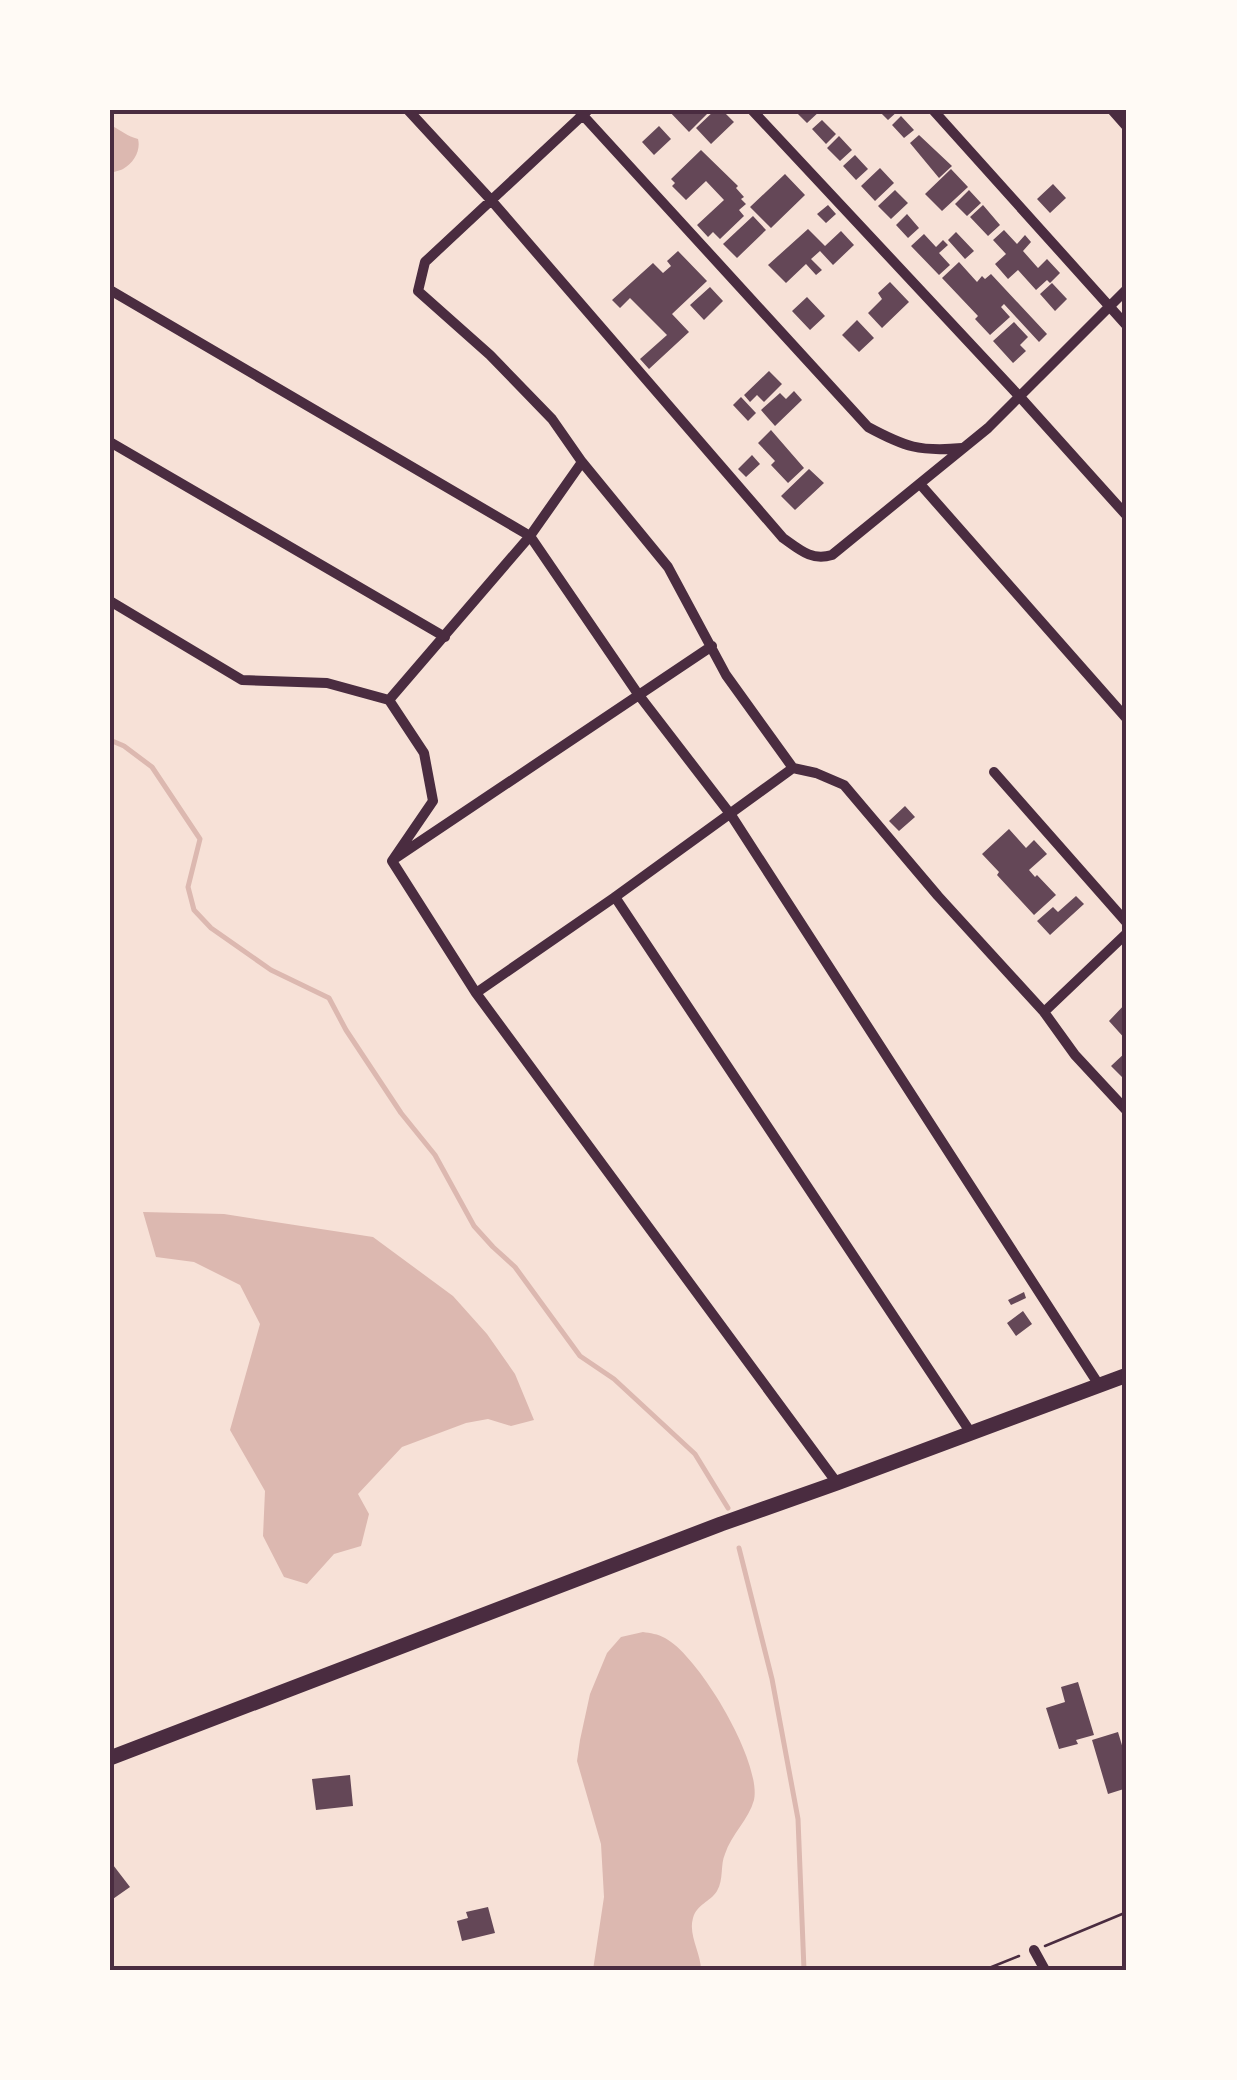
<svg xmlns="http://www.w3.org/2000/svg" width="1237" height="2080" font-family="Roboto,sans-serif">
  <rect width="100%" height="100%" fill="#f7e1d7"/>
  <path fill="#dcb8b0" d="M112,126C122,131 127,136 138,139C141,150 134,163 123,169C119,171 114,171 110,174V128Z
    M143,1212L224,1214L373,1237L453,1296L487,1334L515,1374L534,1420L511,1426L488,1419L466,1423L402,1447L358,1494L369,1514L361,1546L334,1554L307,1584L284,1577L263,1536L265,1491L230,1430L260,1324L240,1285L194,1262L156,1257Z
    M643,1632C650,1633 658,1634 665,1638C699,1656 762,1762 754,1800C749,1819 731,1835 725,1854C720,1865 724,1879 717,1891C710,1902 697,1904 693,1918C688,1935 701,1953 701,1970H593L604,1897L601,1844L577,1761L580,1740L590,1694L607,1653L621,1637Z"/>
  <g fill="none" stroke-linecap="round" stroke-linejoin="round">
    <path stroke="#dcb8b0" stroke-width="5" d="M110,740L124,746L152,767L200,839L188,887L194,910L211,928L271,970L329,998L346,1030L401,1113L435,1155L474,1226L493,1247L515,1267L580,1356L614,1379L695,1454L728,1508
      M739,1548L772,1679L798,1819L804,1970"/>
  </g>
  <path fill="#644757" d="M668,110H711L689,132Z
    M715,110H722L734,122L711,144L696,128Z
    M794,110H821L807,123Z
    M878,110H899L888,120Z
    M901,116L914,130L904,138L892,125Z
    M822,120L836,134L826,144L812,129Z
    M659,126L671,139L654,155L642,142Z
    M919,135L952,166L939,178L910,143Z
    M839,136L852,150L840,161L827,148Z
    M701,150L738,186L736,188L744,197L741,199L746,204L739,210L744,216L720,239L713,232L708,237L697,225L724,200L706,181L686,200L672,186L675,183L671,179Z
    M855,155L868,169L856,180L843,166Z
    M880,168L894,183L875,201L861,186Z
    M951,169L968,187L942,211L925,194Z
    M785,174L805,195L771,228L750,207Z
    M1053,184L1066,198L1050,213L1037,199Z
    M895,190L908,203L891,219L878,206Z
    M969,190L981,203L967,216L955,204Z
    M828,205L836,214L826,223L817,214Z
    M983,205L1000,225L988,236L970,217Z
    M907,214L919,228L908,238L896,225Z
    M753,216L766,230L737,258L723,244Z
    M808,229L825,246L841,231L854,245L833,265L820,251L811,259L822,270L816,275L806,264L786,283L768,265Z
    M1004,230L1017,244L1025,235L1031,242L1023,251L1038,268L1047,259L1060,273L1050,283L1047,280L1036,290L1018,270L1008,279L995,264L1006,254L993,240Z
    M956,232L974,251L965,259L948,240Z
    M924,234L936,247L943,240L948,245L939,253L950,265L939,275L911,246Z
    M678,251L707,281L672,314L689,332L649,369L640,359L667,335L630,298L620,308L612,300L653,263L663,273L671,266L667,261Z
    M959,262L977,282L982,276L985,279L991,274L1047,334L1039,342L1004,304L1001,307L1010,317L990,335L975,319L978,316L942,278Z
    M890,282L909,302L882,328L868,313L882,299L878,293Z
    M1052,283L1067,299L1055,311L1040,294Z
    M710,287L723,301L704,320L690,305Z
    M807,297L825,316L810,330L792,311Z
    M857,320L874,338L859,352L842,335Z
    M1014,322L1028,337L1020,345L1026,351L1013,363L993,341Z
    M769,371L782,384L764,402L757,395L750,402L744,395Z
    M794,391L802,400L775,426L761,410L780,393L786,399Z
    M741,397L756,413L748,421L733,405Z
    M771,430L804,468L788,483L771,465L775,461L758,443Z
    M752,455L760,464L746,477L738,469Z
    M809,469L824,483L795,510L781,496Z
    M905,806L915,817L899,831L889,821Z
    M1009,829L1026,848L1034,840L1047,854L1029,870L1035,877L1037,875L1056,895L1034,915L997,875L999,872L982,854Z
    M1076,896L1084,904L1050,935L1037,921L1053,907L1058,912Z
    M1127,1002V1041L1109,1021Z
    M1127,1051V1078L1125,1080L1111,1066Z
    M1024,1292L1026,1298L1011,1305L1008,1300Z
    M1023,1311L1032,1324L1016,1336L1007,1323Z
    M1078,1682L1094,1735L1076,1740L1078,1744L1059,1749L1046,1708L1065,1702L1061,1687Z
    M1118,1732L1127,1762V1788L1108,1794L1092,1740Z
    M350,1775L353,1806L316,1810L312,1779Z
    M110,1861L130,1887L110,1901Z
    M488,1907L495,1933L462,1941L457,1921L468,1918L466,1912Z"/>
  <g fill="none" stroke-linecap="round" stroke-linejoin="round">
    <path stroke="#4a2c40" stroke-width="2.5" d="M1045,1946L1127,1912
      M984,1970L1019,1956"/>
    <path stroke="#4a2c40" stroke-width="10" d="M408,110L491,200L783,538C800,550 811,561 832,555L988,428L1127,289
      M588,110L425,262L418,291L490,355L552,419L582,462L668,567L726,675L793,768L816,773L844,785L938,896L1044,1012L1075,1055L1127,1111
      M752,110L1020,397L1127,516
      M933,110L1127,326
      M1112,110L1127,127
      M579,111L868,427C905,447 920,452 962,448
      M110,290L530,536L638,694L731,815L1099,1385
      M110,442L445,637
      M920,484L1127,719
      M110,601L242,680L327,683L389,700L530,536L582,462
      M389,700L424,753L433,801L392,861L476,993L837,1483
      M994,772L1127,923
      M397,857L712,646
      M615,897L971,1433
      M476,993L615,897L793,768
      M1044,1012L1127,933
      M1034,1950L1045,1970"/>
    <path stroke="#4a2c40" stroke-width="15" d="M110,1758L721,1524L837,1483L1127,1375"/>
  </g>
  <rect width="1237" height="2080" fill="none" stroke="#fffaf5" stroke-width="225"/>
  <rect x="112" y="112" width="1012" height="1856" fill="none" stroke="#4a2c40" stroke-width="4"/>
</svg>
